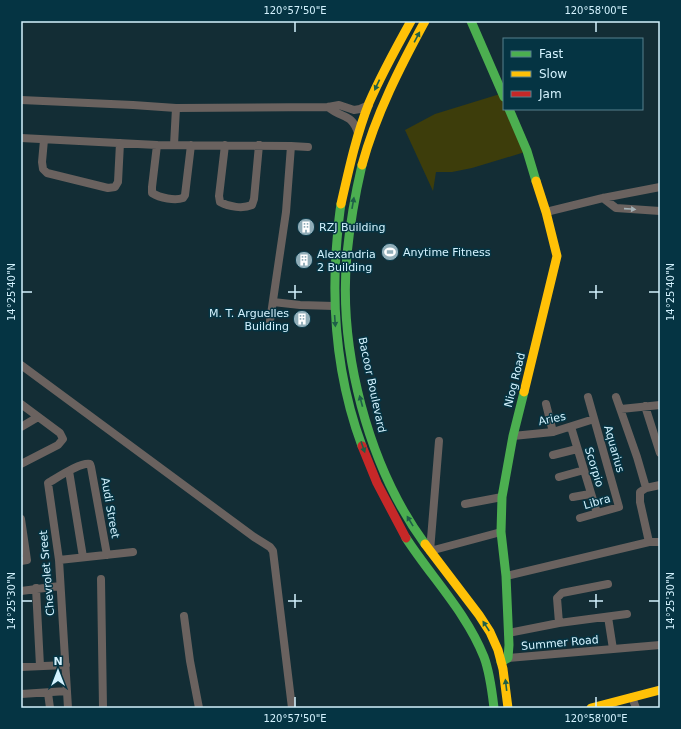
<svg xmlns="http://www.w3.org/2000/svg" width="681" height="729" font-family="'DejaVu Sans',sans-serif">
  <rect width="100%" height="100%" fill="#132d35"/>
  <path fill="#3d3d0b" d="M500,94L504,104V109L525,152L472,168L452,172H436L433,191L405,130L435,114Z"/>
  <g fill="none" stroke-linecap="round" stroke-linejoin="round">
    <path stroke="#6a625f" stroke-width="8" d="M21,100L133,105L176,108L328,107L339,105L354,110L360,109L369,105
      M328,107C342,119 352,113 358,133
      M21,138L157,145L291,146L286,212L270,321
      M44,140L42,162L43,169L47,173L108,188L115,187L118,182L120,143
      M157,145L152,187V193C160,198 175,201 183,198L185,195L191,145
      M174,145L176,108
      M225,145L219,196L220,202C229,207 243,209 252,205L254,199L259,145
      M291,146L308,147
      M603,198L616,208L660,211
      M546,212L603,198L660,187
      M273,302L300,305L334,306
      M21,365L254,537L270,547L273,551L292,708
      M616,397L637,457L646,488
      M21,404L60,433L63,439L58,445L21,464
      M546,404L553,432
      M645,406L660,453
      M621,409L660,405
      M21,427L38,417
      M571,427L597,513
      M513,436L553,432L594,419
      M439,441L430,551L501,532
      M553,455L577,449
      M69,471L83,557
      M559,477L584,470
      M573,497L590,494
      M465,504L502,497
      M580,518L619,507L588,397
      M21,519L27,560L21,561
      M649,542L640,502V492L646,488L660,485
      M59,560L133,552
      M506,576L649,542H660
      M101,579L103,708
      M36,588L40,666
      M21,591L60,586
      M184,616L190,661L199,708
      M608,617L613,649
      M559,623L557,598L562,593L608,584
      M508,633L559,623L627,614
      M508,658L660,645
      M21,667L66,665
      M48,693L50,708
      M21,694L67,691
      M632,697L636,708
      M68,708L59,560L48,483C57,478 80,462 90,464L91,467L107,555"/>
    <path stroke="#4caf50" stroke-width="9" d="M471,21L504,97
      M509,109L527,151L536,181
      M362,165C355,195 350,224 347,254C338,350 368,466 425,544
      M341,204C339,216 338,228 337,240C331,309 338,381 362,446
      M406,538C432,578 466,612 484,657C490,673 492,691 494,708
      M501,662L508,658L509,645L506,576L501,532L502,497L513,436L524,392"/>
    <path stroke="#ffc107" stroke-width="9" d="M362,165C376,114 400,67 425,21
      M341,204C349,169 356,136 369,103C381,75 396,48 411,21
      M524,392L557,256L546,212L536,181
      M425,544L479,615L490,632L498,650L503,669L508,708
      M591,708L660,690"/>
    <path stroke="#c62828" stroke-width="9" d="M362,446L377,483L406,538"/>
  </g>
  <defs><path id="oneway-solid" d="M-6-.8H1V-3.2L6.5 0L1 3.2V.8H-6Z"/></defs>
  <g fill="#1e5f48">
    <use href="#oneway-solid" transform="translate(417 37) rotate(-62)"/>
    <use href="#oneway-solid" transform="translate(377 85) rotate(115)"/>
    <use href="#oneway-solid" transform="translate(353 203) rotate(-80)"/>
    <use href="#oneway-solid" transform="translate(335 321) rotate(86)"/>
    <use href="#oneway-solid" transform="translate(361 401) rotate(-105)"/>
    <use href="#oneway-solid" transform="translate(363 447) rotate(71)"/>
    <use href="#oneway-solid" transform="translate(410 521) rotate(-121)"/>
    <use href="#oneway-solid" transform="translate(486 626) rotate(-123)"/>
    <use href="#oneway-solid" transform="translate(506 685) rotate(-97)"/>
  </g>
  <use fill="#a4b1b6" href="#oneway-solid" transform="translate(630 209) rotate(4)"/>
  <path fill="none" stroke="#d3f2fe" stroke-width="1.5" d="M295,22V32M596,22V32M295,285V299M596,285V299M22,292H32M288,292H302M589,292H603M649,292H659M295,594V608M596,594V608M22,601H32M288,601H302M589,601H603M649,601H659M295,697V707M596,697V707"/>
  <defs>
    <symbol id="building-disc" viewBox="-11 -11 22 22"><circle r="9.5" fill="#90adb8" stroke="#053443"/><path d="M-4-6H4V6H1V3H-1V6H-4ZM-2.5-4.3h1.7v1.8h-1.7ZM.8-4.3h1.7v1.8H.8ZM-2.5-1h1.7V.8h-1.7ZM.8-1h1.7V.8H.8Z" fill="#fff"/></symbol>
    <symbol id="stadium-disc" viewBox="-11 -11 22 22"><circle r="9.5" fill="#90adb8" stroke="#053443"/><path d="M0-5a6.5 5 0 1 0 0 10a6.5 5 0 1 0 0-10ZM-3.5-1.8h7v3.6h-7Z" fill="#fff"/></symbol>
  </defs>
  <g fill-rule="evenodd">
    <use href="#building-disc" x="296" y="217" width="20" height="20"/>
    <use href="#stadium-disc" x="380" y="242" width="20" height="20"/>
    <use href="#building-disc" x="294" y="250" width="20" height="20"/>
    <use href="#building-disc" x="292" y="309" width="20" height="20"/>
  </g>
  <g text-anchor="middle" dominant-baseline="central" stroke-width="3" stroke-linejoin="round" paint-order="stroke">
    <g font-size="11" fill="#d3f2fe" stroke="#053443" text-anchor="start">
      <text x="319" y="227">RZJ Building</text>
      <text x="403" y="252">Anytime Fitness</text>
      <text x="317" y="254">Alexandria<tspan x="317" dy="13">2 Building</tspan></text>
      <text x="289" y="313" text-anchor="end">M. T. Arguelles<tspan x="289" dy="13">Building</tspan></text>
    </g>
    <g font-size="11" fill="#d3f2fe" stroke="#053443">
      <text transform="translate(515 380) rotate(-76)">Niog Road</text>
      <text transform="translate(372 385) rotate(78)">Bacoor Boulevard</text>
      <text transform="translate(552 419) rotate(-12)">Aries</text>
      <text transform="translate(614 449) rotate(74)">Aquarius</text>
      <text transform="translate(594 467) rotate(73)">Scorpio</text>
      <text transform="translate(597 502) rotate(-16)">Libra</text>
      <text transform="translate(110 508) rotate(80)">Audi Street</text>
      <text transform="translate(47 573) rotate(-95)">Chevrolet Sreet</text>
      <text transform="translate(560 643) rotate(-5)">Summer Road</text>
    </g>
  </g>
  <rect width="681" height="729" fill="none" stroke="#053443" stroke-width="44"/>
  <rect x="503" y="38" width="140" height="72" fill="#053443" stroke="#57808e"/>
  <rect x="511" y="51" width="20" height="6" fill="#4caf50" stroke="#57808e"/>
  <text x="539" y="58" font-size="12" fill="#d3f2fe">Fast</text>
  <rect x="511" y="71" width="20" height="6" fill="#ffc107" stroke="#57808e"/>
  <text x="539" y="78" font-size="12" fill="#d3f2fe">Slow</text>
  <rect x="511" y="91" width="20" height="6" fill="#c62828" stroke="#57808e"/>
  <text x="539" y="98" font-size="12" fill="#d3f2fe">Jam</text>
  <g transform="translate(58 671)" stroke="#053443" stroke-width="3" paint-order="stroke">
  <path d="M0-3L7 15L0 10L-7 15Z" fill="#d3f2fe"/>
  <text y="-6" font-size="11" font-weight="bold" text-anchor="middle" fill="#d3f2fe">N</text>
  </g>
  <rect x="22" y="22" width="637" height="685" fill="none" stroke="#d3f2fe" stroke-width="1.5"/>
  <g font-size="10" text-anchor="middle" fill="#d3f2fe">
    <text x="295" y="14">120°57'50"E</text>
    <text x="596" y="14">120°58'00"E</text>
    <text transform="translate(11 292) rotate(-90)" y="4">14°25'40"N</text>
    <text transform="translate(670 292) rotate(-90)" y="4">14°25'40"N</text>
    <text transform="translate(11 601) rotate(-90)" y="4">14°25'30"N</text>
    <text transform="translate(670 601) rotate(-90)" y="4">14°25'30"N</text>
    <text x="295" y="722">120°57'50"E</text>
    <text x="596" y="722">120°58'00"E</text>
  </g>
</svg>
